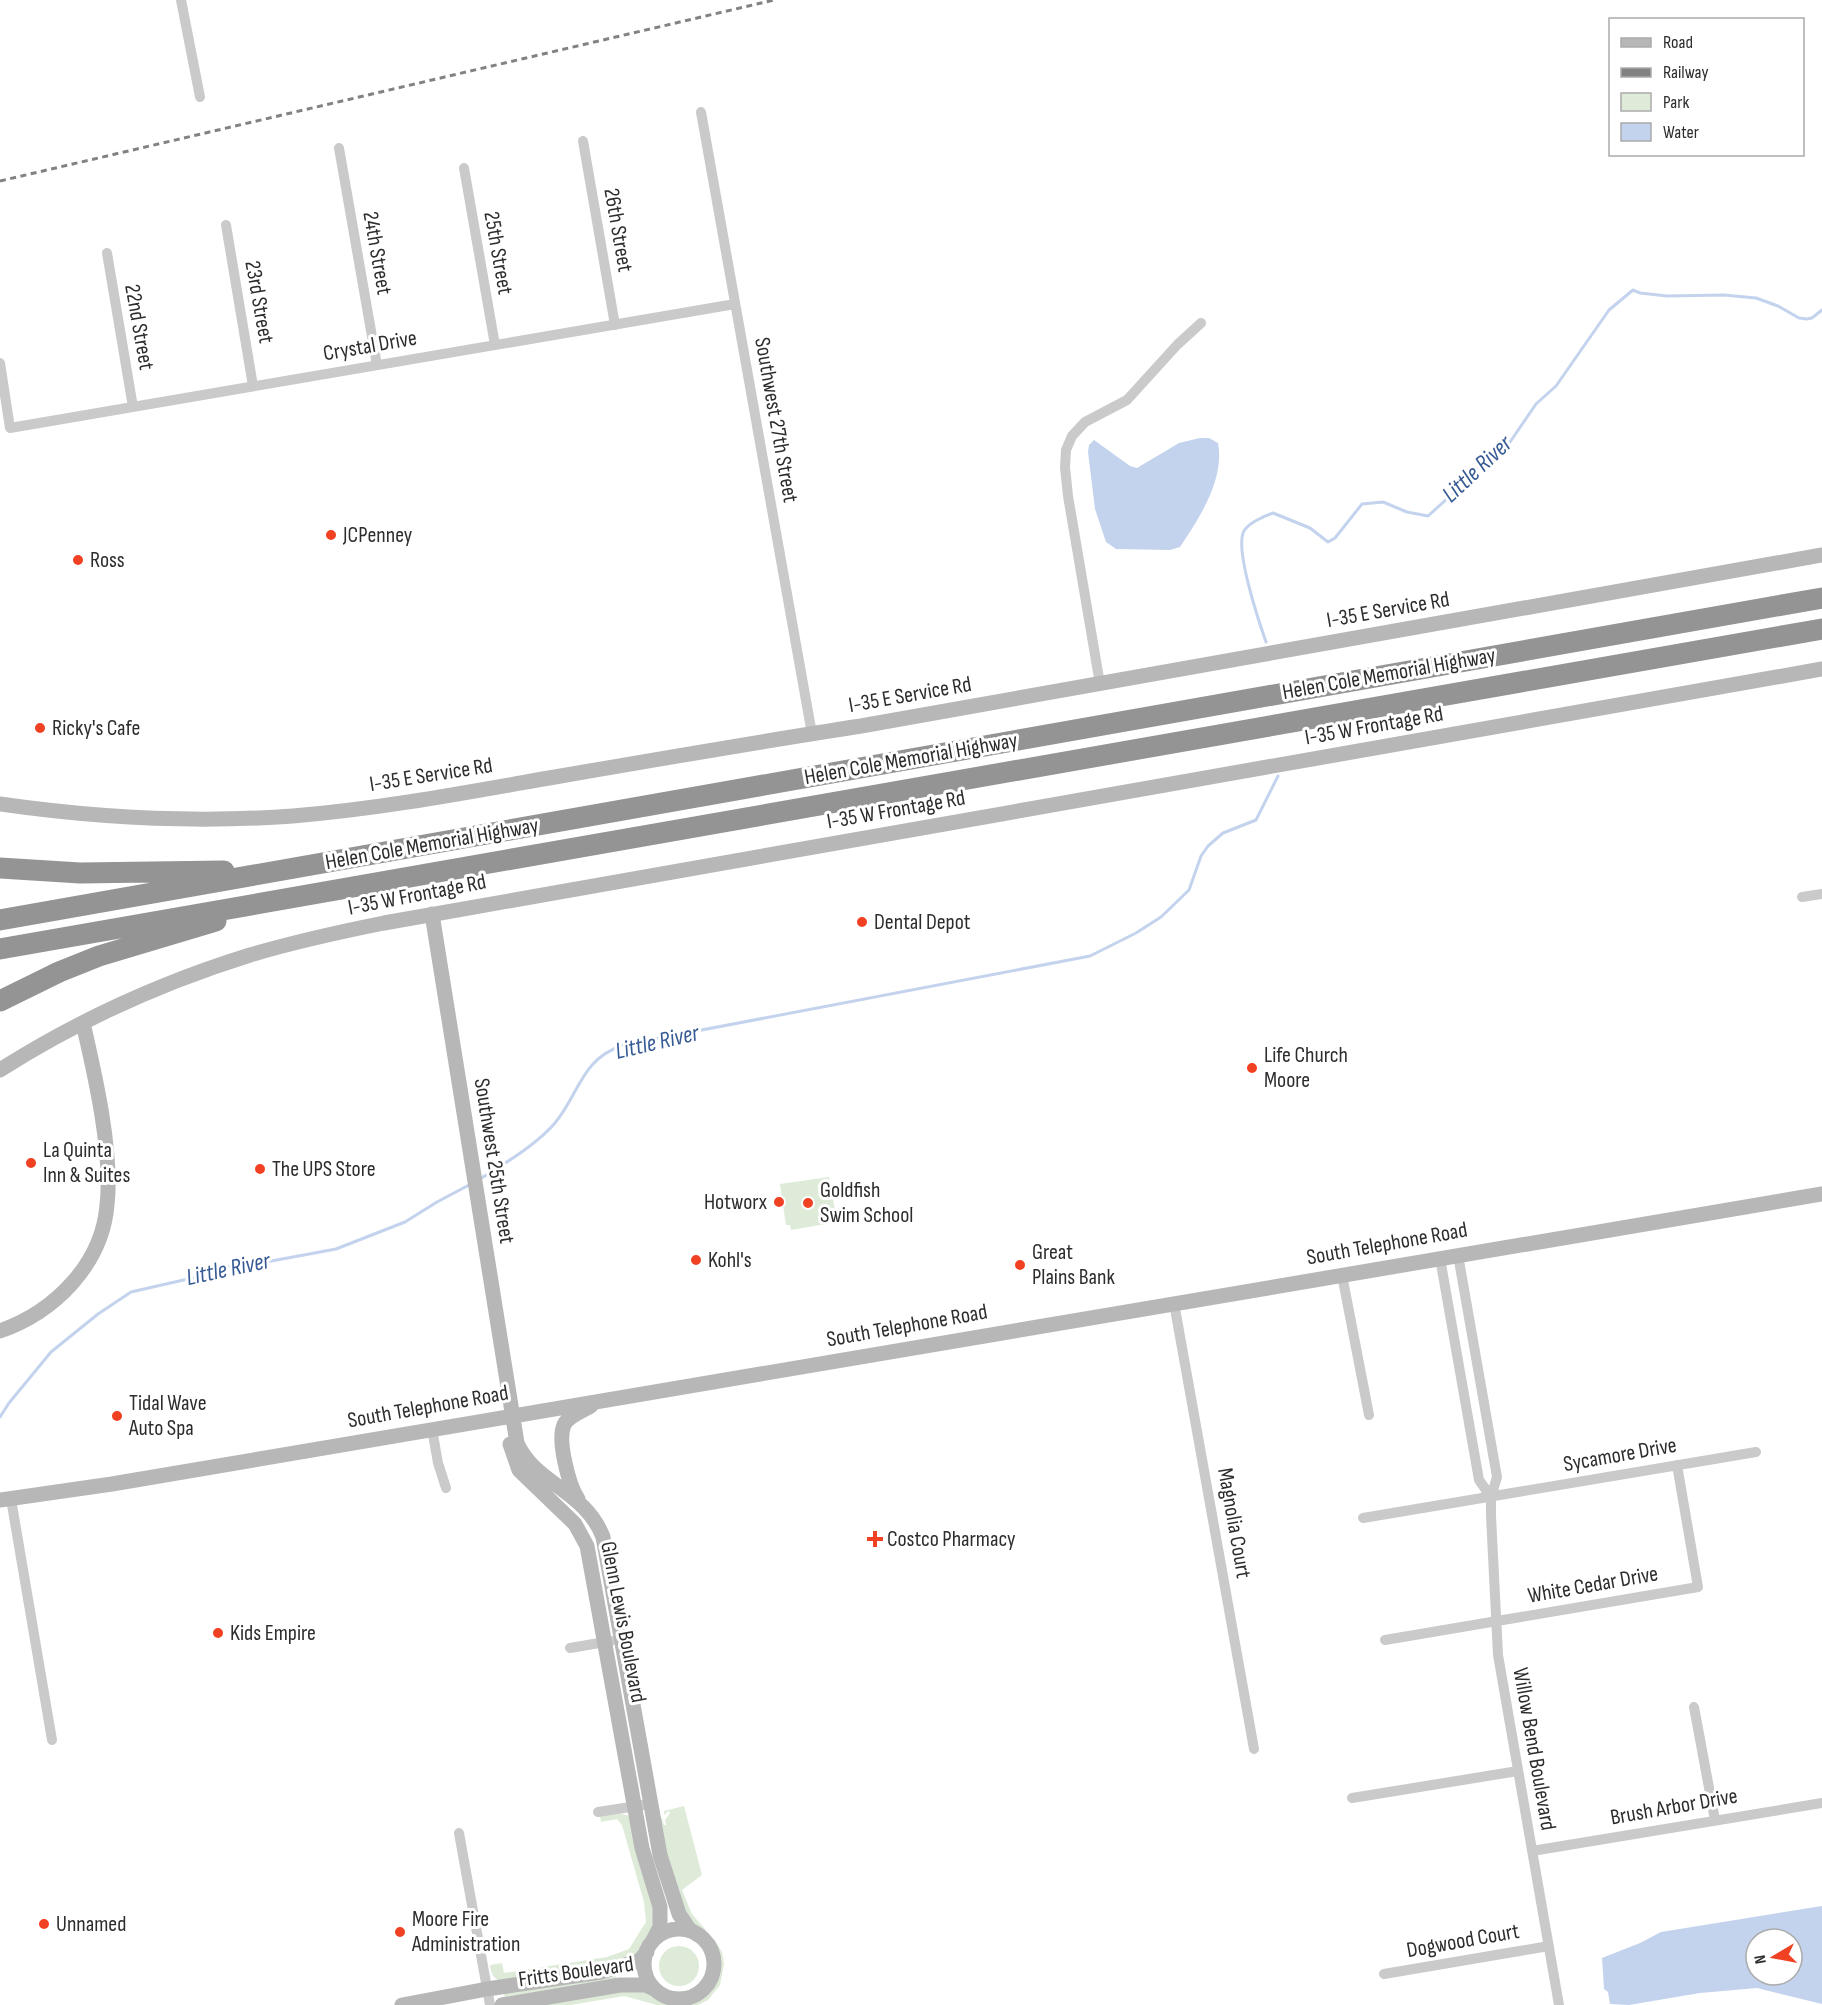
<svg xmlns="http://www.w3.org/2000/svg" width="1822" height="2005" font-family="'Sofia Sans Condensed',sans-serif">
  <rect width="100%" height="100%" fill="#fff"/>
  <path fill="#deebd9" d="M829,1177L837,1222L791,1230L790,1225H786L780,1184Z
    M684,1806L702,1875L682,1890L692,1914L716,1942L722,1952L724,1964L720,1985L708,2000L698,2005H657L624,1996L571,2005H529C550,2001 571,1998 592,1994C602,1992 613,1989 624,1989C630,1989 640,1989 646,1991C655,1994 661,2002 671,2003C702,2005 727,1978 714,1949C707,1935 692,1928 683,1915L658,1819L662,1818L664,1825H666L665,1820L670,1813L669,1811L664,1815V1811Z
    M621,1814L627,1815L631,1819C638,1845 661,1911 653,1934C648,1946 637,1954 627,1961L502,1982C493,1978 491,1974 490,1965L502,1963L504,1973L607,1957L629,1949L646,1922L644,1902L622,1825L617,1819L601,1822L600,1816Z
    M659 1966a20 20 0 1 1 40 0a20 20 0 1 1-40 0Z
    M615,1973L617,1980L505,1997L504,1995L505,1993Z"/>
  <path fill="#c3d3ed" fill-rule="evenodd" d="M1200,438H1209L1218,443C1225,479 1199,519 1180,547L1170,550L1116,549L1106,542L1095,509L1088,452L1089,445L1094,440L1130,466L1137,468L1179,443Z
    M1822,1906V2004L1757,1988L1700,1993L1629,2005L1610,2004L1608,1992L1604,1989L1602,1958L1640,1943L1661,1932ZM1756,1939H1792V1975H1756Z"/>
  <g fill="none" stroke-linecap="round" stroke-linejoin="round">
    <path stroke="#c3d3ed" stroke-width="3" d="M1266,642C1259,622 1236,553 1243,533C1246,524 1264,516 1273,513L1310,528L1328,542L1335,538L1362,504L1383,502L1407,512L1428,516L1449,497L1470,474L1508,445L1536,404L1556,386L1609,310L1633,290L1640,293L1667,296L1724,295L1756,298L1778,306L1799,318L1807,319L1812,318L1822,310
      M480,1179C505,1163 535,1146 555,1123C580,1093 580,1060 623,1045L1090,956L1136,933L1161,917L1189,890L1201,856L1208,846L1223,833L1256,820L1278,776
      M0,1417L9,1403L51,1352L98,1314L131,1292L201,1276L230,1266L266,1262L336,1249L405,1222L437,1202L469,1185"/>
    <path stroke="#cacaca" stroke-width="10" d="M181,0L200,97
      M701,112L812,734
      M583,141L615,325
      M339,148L377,365
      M464,168L495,345
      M226,225L253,386
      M107,253L133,407
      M0,363L10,428L735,304
      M1100,684L1068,496L1065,467L1066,450L1072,436L1085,422L1127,400L1177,345L1201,323
      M1802,897L1822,894
      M1458,1255L1497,1477L1491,1497V1516L1498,1655L1559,2005
      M1440,1258L1479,1480L1491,1497
      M1342,1275L1369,1415
      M1174,1303L1254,1749
      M432,1429L438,1463L446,1488
      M11,1499L52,1740
      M1363,1518L1756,1452
      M1385,1640L1698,1587L1677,1465
      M570,1648L611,1641
      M1694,1707L1715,1820
      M1352,1798L1518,1771
      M598,1812L650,1804
      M459,1833L490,2005
      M1532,1851L1822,1803
      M1384,1974L1549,1946"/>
    <path stroke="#b7b7b7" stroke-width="15" d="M0,804C97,818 196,823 293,816C379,809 464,793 549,778C653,760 757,742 861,726L1822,555
      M432,914L517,1443C535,1484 585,1490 603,1537L660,1855L679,1914L689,1929L698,1935
      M0,1070C77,1021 163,982 250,955C294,942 339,932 384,923L1822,669
      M0,1331C54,1312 102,1265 107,1205C113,1153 95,1075 83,1023
      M510,1444L519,1470L575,1524L587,1546L642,1848L660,1907V1927L652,1942
      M578,1499C569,1486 557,1440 564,1425C568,1416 583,1411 591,1406
      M0,1500L112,1484L1822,1194
      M644 1964a35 35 0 1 1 70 0a35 35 0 1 1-70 0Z
      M402,2005L487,1989L601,1972L639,1961L647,1952
      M502,2005L620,1985H646L654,1989"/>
    <path stroke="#949494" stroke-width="21" d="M0,868L80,873L224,871
      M0,920L1822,598
      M0,949L1822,629
      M0,1001L59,972L99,956L216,921"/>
    <path stroke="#828282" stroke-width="3" stroke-dasharray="6 4.5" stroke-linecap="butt" d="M0,181L774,0"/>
  </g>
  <g fill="#f04122" stroke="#fff" stroke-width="2">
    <circle cx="331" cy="535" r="6"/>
    <circle cx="78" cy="560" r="6"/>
    <circle cx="40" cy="728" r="6"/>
    <circle cx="862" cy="922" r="6"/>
    <circle cx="1252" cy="1068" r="6"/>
    <circle cx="31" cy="1163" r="6"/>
    <circle cx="260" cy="1169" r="6"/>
    <circle cx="779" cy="1202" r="6"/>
    <circle cx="808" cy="1203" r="6"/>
    <circle cx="696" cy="1260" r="6"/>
    <circle cx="1020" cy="1265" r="6"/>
    <circle cx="117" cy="1416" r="6"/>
    <path d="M872 1530h6v6h6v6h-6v6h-6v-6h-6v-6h6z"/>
    <circle cx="218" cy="1633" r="6"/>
    <circle cx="44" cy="1924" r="6"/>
    <circle cx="400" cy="1932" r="6"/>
  </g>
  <g text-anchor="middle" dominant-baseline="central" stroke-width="6" stroke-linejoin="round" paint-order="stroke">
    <g font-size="22" fill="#2d2d2d" stroke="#fff">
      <text transform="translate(618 230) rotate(80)">26th Street</text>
      <text transform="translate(377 253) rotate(80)">24th Street</text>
      <text transform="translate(498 253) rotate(80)">25th Street</text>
      <text transform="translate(259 302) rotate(80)">23rd Street</text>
      <text transform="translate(139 327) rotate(80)">22nd Street</text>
      <text transform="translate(370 346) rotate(-10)">Crystal Drive</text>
      <text transform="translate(776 420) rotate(80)">Southwest 27th Street</text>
      <text transform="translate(1388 610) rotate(-10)">I-35 E Service Rd</text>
      <text transform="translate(1389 674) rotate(-10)">Helen Cole Memorial Highway</text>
      <text transform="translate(910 695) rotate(-10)">I-35 E Service Rd</text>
      <text transform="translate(1374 726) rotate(-10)">I-35 W Frontage Rd</text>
      <text transform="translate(911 759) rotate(-10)">Helen Cole Memorial Highway</text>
      <text transform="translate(431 775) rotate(-9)">I-35 E Service Rd</text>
      <text transform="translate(896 810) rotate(-10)">I-35 W Frontage Rd</text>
      <text transform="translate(432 844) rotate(-10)">Helen Cole Memorial Highway</text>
      <text transform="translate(417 895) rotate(-11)">I-35 W Frontage Rd</text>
      <text transform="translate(494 1161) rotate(81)">Southwest 25th Street</text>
      <text transform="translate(1387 1244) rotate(-10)">South Telephone Road</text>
      <text transform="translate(907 1326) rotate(-10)">South Telephone Road</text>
      <text transform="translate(428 1407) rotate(-10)">South Telephone Road</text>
      <text transform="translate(1620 1455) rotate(-10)">Sycamore Drive</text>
      <text transform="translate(1234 1523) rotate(80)">Magnolia Court</text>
      <text transform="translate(1593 1585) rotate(-10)">White Cedar Drive</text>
      <text transform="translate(623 1622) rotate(79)">Glenn Lewis Boulevard</text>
      <text transform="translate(1534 1749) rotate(80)">Willow Bend Boulevard</text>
      <text transform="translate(1674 1807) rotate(-10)">Brush Arbor Drive</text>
      <text transform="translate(1463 1941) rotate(-10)">Dogwood Court</text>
      <text transform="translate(576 1972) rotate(-8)">Fritts Boulevard</text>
    </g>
    <g font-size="22" fill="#2d2d2d" stroke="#fff" text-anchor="start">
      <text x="343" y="535">JCPenney</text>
      <text x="90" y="560">Ross</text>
      <text x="52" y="728">Ricky's Cafe</text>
      <text x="874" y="922">Dental Depot</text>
      <text x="1264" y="1055">Life Church<tspan x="1264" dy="25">Moore</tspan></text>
      <text x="43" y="1150">La Quinta<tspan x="43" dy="25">Inn &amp; Suites</tspan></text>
      <text x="272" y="1169">The UPS Store</text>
      <text x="820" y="1190">Goldfish<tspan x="820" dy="25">Swim School</tspan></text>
      <text x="767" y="1202" text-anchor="end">Hotworx</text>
      <text x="1032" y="1252">Great<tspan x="1032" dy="25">Plains Bank</tspan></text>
      <text x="708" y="1260">Kohl's</text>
      <text x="129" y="1403">Tidal Wave<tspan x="129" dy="25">Auto Spa</tspan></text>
      <text x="887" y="1539">Costco Pharmacy</text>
      <text x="230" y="1633">Kids Empire</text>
      <text x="412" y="1919">Moore Fire<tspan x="412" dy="25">Administration</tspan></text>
      <text x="56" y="1924">Unnamed</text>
    </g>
    <g font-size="24" font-style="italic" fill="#365a93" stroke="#fff">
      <text transform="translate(1477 469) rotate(-43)">Little River</text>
      <text transform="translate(657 1042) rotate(-13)">Little River</text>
      <text transform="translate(228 1269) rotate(-12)">Little River</text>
    </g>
  </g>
  <rect x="1609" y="18" width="195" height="138" fill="#ffffff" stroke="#ababab" stroke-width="1.5"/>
  <rect x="1621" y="38" width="30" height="9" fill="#b7b7b7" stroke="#ababab" stroke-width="1.5"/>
  <text x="1663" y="48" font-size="18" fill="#2d2d2d">Road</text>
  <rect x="1621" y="68" width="30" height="9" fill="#828282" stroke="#ababab" stroke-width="1.5"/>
  <text x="1663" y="78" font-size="18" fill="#2d2d2d">Railway</text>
  <rect x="1621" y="93" width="30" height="18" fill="#deebd9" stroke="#ababab" stroke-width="1.5"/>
  <text x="1663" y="108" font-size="18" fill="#2d2d2d">Park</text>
  <rect x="1621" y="123" width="30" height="18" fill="#c3d3ed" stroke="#ababab" stroke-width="1.5"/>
  <text x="1663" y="138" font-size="18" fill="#2d2d2d">Water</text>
  <g transform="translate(1774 1957) rotate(260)"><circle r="28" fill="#ffffff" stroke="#ababab" stroke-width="1.5"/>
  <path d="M0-4.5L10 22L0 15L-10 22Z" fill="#f04122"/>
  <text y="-9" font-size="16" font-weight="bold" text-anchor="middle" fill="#2d2d2d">N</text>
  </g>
</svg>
